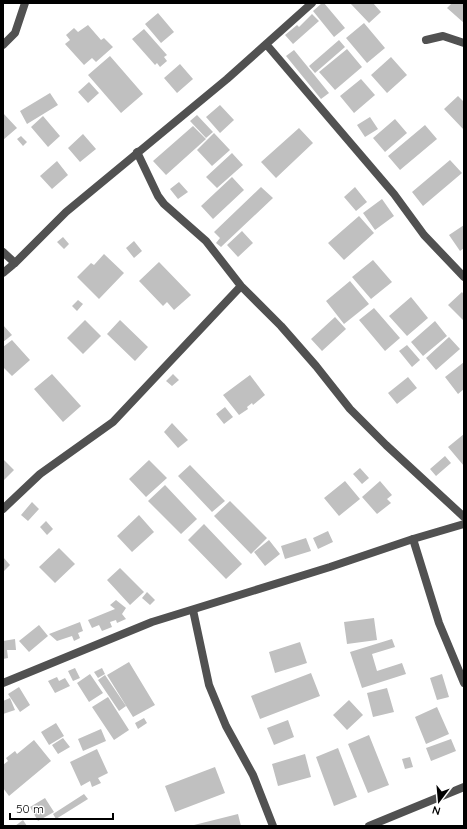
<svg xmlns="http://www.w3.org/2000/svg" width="467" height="829" font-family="Quicksand,sans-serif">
  <rect width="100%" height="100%" fill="#fff"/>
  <path fill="#c0c0c0" d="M322,3H324L345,28L334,37L313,11Z
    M350,3H373L381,12L369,23Z
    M452,3H464V23L447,8Z
    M158,13L174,32L161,43L145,24Z
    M312,14L319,21L293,44L285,35L297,25L299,27Z
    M364,23L385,48L367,63L346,38Z
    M88,25L101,40L104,38L113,47L96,62L92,58L84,65L65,44L70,40L66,35L74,28L78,32Z
    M144,29L167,55L164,57L167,61L160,67L157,63L155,65L132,39Z
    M339,40L345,47L315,73L309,66Z
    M347,49L362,67L335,90L319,72Z
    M294,50L329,93L321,99L286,56Z
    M110,56L143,94L121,113L88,75Z
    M391,57L407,75L387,93L371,75Z
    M180,64L193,79L177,93L164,78Z
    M361,79L375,95L354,113L340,96Z
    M89,82L99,93L88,103L78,92Z
    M50,93L58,105L27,124L20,111Z
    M458,96L464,102V130L444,109Z
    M220,105L234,120L220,133L206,117Z
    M3,113L17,128L3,140Z
    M197,115L213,132L206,138L190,121Z
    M43,116L60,136L48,147L31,127Z
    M370,117L378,129L365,137L357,125Z
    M395,119L407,133L385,152L373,138Z
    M425,125L437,139L400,170L388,156Z
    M193,126L206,139L166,175L153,161Z
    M299,128L313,143L276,178L261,162Z
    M214,133L230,150L212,166L197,150Z
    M83,134L96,149L80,162L68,148Z
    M21,136L27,142L23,146L17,139Z
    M232,153L243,165L217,188L206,177Z
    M450,160L462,173L423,206L412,192Z
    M57,161L68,175L52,189L40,176Z
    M232,177L244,190L213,219L201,206Z
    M179,182L188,192L178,199L170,189Z
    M261,187L273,198L221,247L216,243L220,238L214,232Z
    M355,187L367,202L356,211L344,197Z
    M382,199L394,216L375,230L363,213Z
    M359,216L374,233L344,260L328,243Z
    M464,225V248L460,251L449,235Z
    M242,231L253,243L238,257L227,245Z
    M63,237L69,244L64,249L57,242Z
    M134,241L142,251L134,258L126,248Z
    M104,254L124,273L99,299L77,277L91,263L94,265Z
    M373,260L392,282L371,299L352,277Z
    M159,262L191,295L174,310L167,302L163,306L139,281Z
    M350,281L369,304L344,324L326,301Z
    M462,292L464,295V321L448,305Z
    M411,297L428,318L407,336L389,316Z
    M78,300L83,304L77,311L72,306Z
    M374,308L400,338L385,351L359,320Z
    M335,317L346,329L322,351L311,339Z
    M85,320L101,336L83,354L67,338Z
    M120,320L148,347L135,361L107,334Z
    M435,321L447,336L423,356L411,342Z
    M3,325L12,335L3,342Z
    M449,337L460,349L436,370L426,358Z
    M12,340L30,360L12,376L3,367V347Z
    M407,345L420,360L412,367L399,351Z
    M464,362V389L458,394L445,377Z
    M52,374L81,406L63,422L34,389Z
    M173,374L179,380L172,386L166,381Z
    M250,375L265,395L253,405L252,403L247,407L248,409L239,415L223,395Z
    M408,377L417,388L397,404L388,393Z
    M225,407L233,417L224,424L216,414Z
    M172,423L188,440L178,448L164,432Z
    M464,434V466L448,447Z
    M445,456L451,463L436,476L430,469Z
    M3,459L14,470L3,481Z
    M149,460L167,478L146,497L129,479Z
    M190,465L225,501L212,512L178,476Z
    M360,468L369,478L362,484L353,474Z
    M345,481L360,499L339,516L324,498Z
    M380,481L392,495L387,499L391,503L377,514L362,497Z
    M165,485L197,519L181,534L148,501Z
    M230,501L267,538L251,554L214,516Z
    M32,502L39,509L28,521L21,515Z
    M139,515L154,532L132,552L117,536Z
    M46,521L53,529L47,535L40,527Z
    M204,524L242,564L226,579L188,540Z
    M328,531L333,542L318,549L313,538Z
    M306,538L311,551L285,559L281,546Z
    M269,540L280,554L265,566L254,552Z
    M59,548L75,564L55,583L39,567Z
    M3,557L10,565L3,572Z
    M120,568L144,592L130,605L107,580Z
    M147,592L155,600L150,605L142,598Z
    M116,600L126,608L122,614L126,619L117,623L116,620L110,622L112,627L102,631L99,625L92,628L88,620L115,609L110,605Z
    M374,618L377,640L347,644L344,622Z
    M80,622L83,631L78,633L80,638L74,641L72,636L57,641L49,634Z
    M39,625L48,636L29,652L19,641Z
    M15,639L16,650H7L8,658L3,659V641Z
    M392,639L395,647L372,654L377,671L402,663L406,674L362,688L350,652Z
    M300,642L307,663L275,673L269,652Z
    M129,662L155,705L133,717L107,675Z
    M75,668L80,678L73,681L68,671Z
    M102,668L105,674L98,678L94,672Z
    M311,673L320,696L260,719L251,696Z
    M90,674L103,693L89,702L77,683Z
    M442,674L449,697L437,700L430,678Z
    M105,675L126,706L119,711L98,680Z
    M57,677L59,681L65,678L70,686L55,693L48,681Z
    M19,687L30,705L20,712L8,694Z
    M387,688L394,712L373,717L367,693Z
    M108,697L129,730L114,740L92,707Z
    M10,698L15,710L3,714V701Z
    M349,700L363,715L347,730L333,715Z
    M437,707L449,734L426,744L415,717Z
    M144,718L147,723L138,729L135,723Z
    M288,720L294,737L274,745L267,728Z
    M56,723L64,736L49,745L41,732Z
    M101,729L106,741L83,751L78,739Z
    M369,735L389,785L368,793L348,744Z
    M63,738L70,747L58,754L52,745Z
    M451,739L456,751L431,761L426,748Z
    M34,740L51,761L9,796L3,788V765L8,761L6,758L15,751L17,754Z
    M338,748L357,797L334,806L316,757Z
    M97,749L108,773L98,778L101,783L92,787L90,781L81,786L70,762Z
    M305,754L311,777L278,786L272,764Z
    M410,757L413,767L405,769L402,759Z
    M215,767L225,793L175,812L165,786Z
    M84,794L88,799L56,819L53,814Z
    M45,798L54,812L38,821L30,807Z
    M238,814L241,826H194V825Z
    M23,820L27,826H15Z"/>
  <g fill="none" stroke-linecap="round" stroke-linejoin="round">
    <path stroke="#515151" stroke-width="8" d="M426,40L443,36L464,43
      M266,44L394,194L424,235L464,277
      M3,45L15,33L25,3
      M137,152L158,196L164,204L206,241L241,286L281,326L316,366L350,409L386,445L464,517
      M3,252L15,263
      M3,273L15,263L66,212L227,79L312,3
      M3,509L40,474L113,422L241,286
      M413,539L439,623L464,683
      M193,610L209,685L226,726L253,775L273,826
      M369,826L464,787"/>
    <path stroke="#515151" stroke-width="8" d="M3,683L152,622L330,567L413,539L464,524"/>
  </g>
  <rect width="467" height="829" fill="none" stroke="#000000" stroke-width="8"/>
  <g transform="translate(439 801) rotate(196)" stroke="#ffffff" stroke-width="3" paint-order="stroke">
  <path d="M0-3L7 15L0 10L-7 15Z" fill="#000000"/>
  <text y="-6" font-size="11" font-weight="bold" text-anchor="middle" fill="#000000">N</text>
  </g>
  <path d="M10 813v6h103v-6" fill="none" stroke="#000000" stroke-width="2"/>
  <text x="16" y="813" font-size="12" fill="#000000" stroke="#ffffff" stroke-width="3" paint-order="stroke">50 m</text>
</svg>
